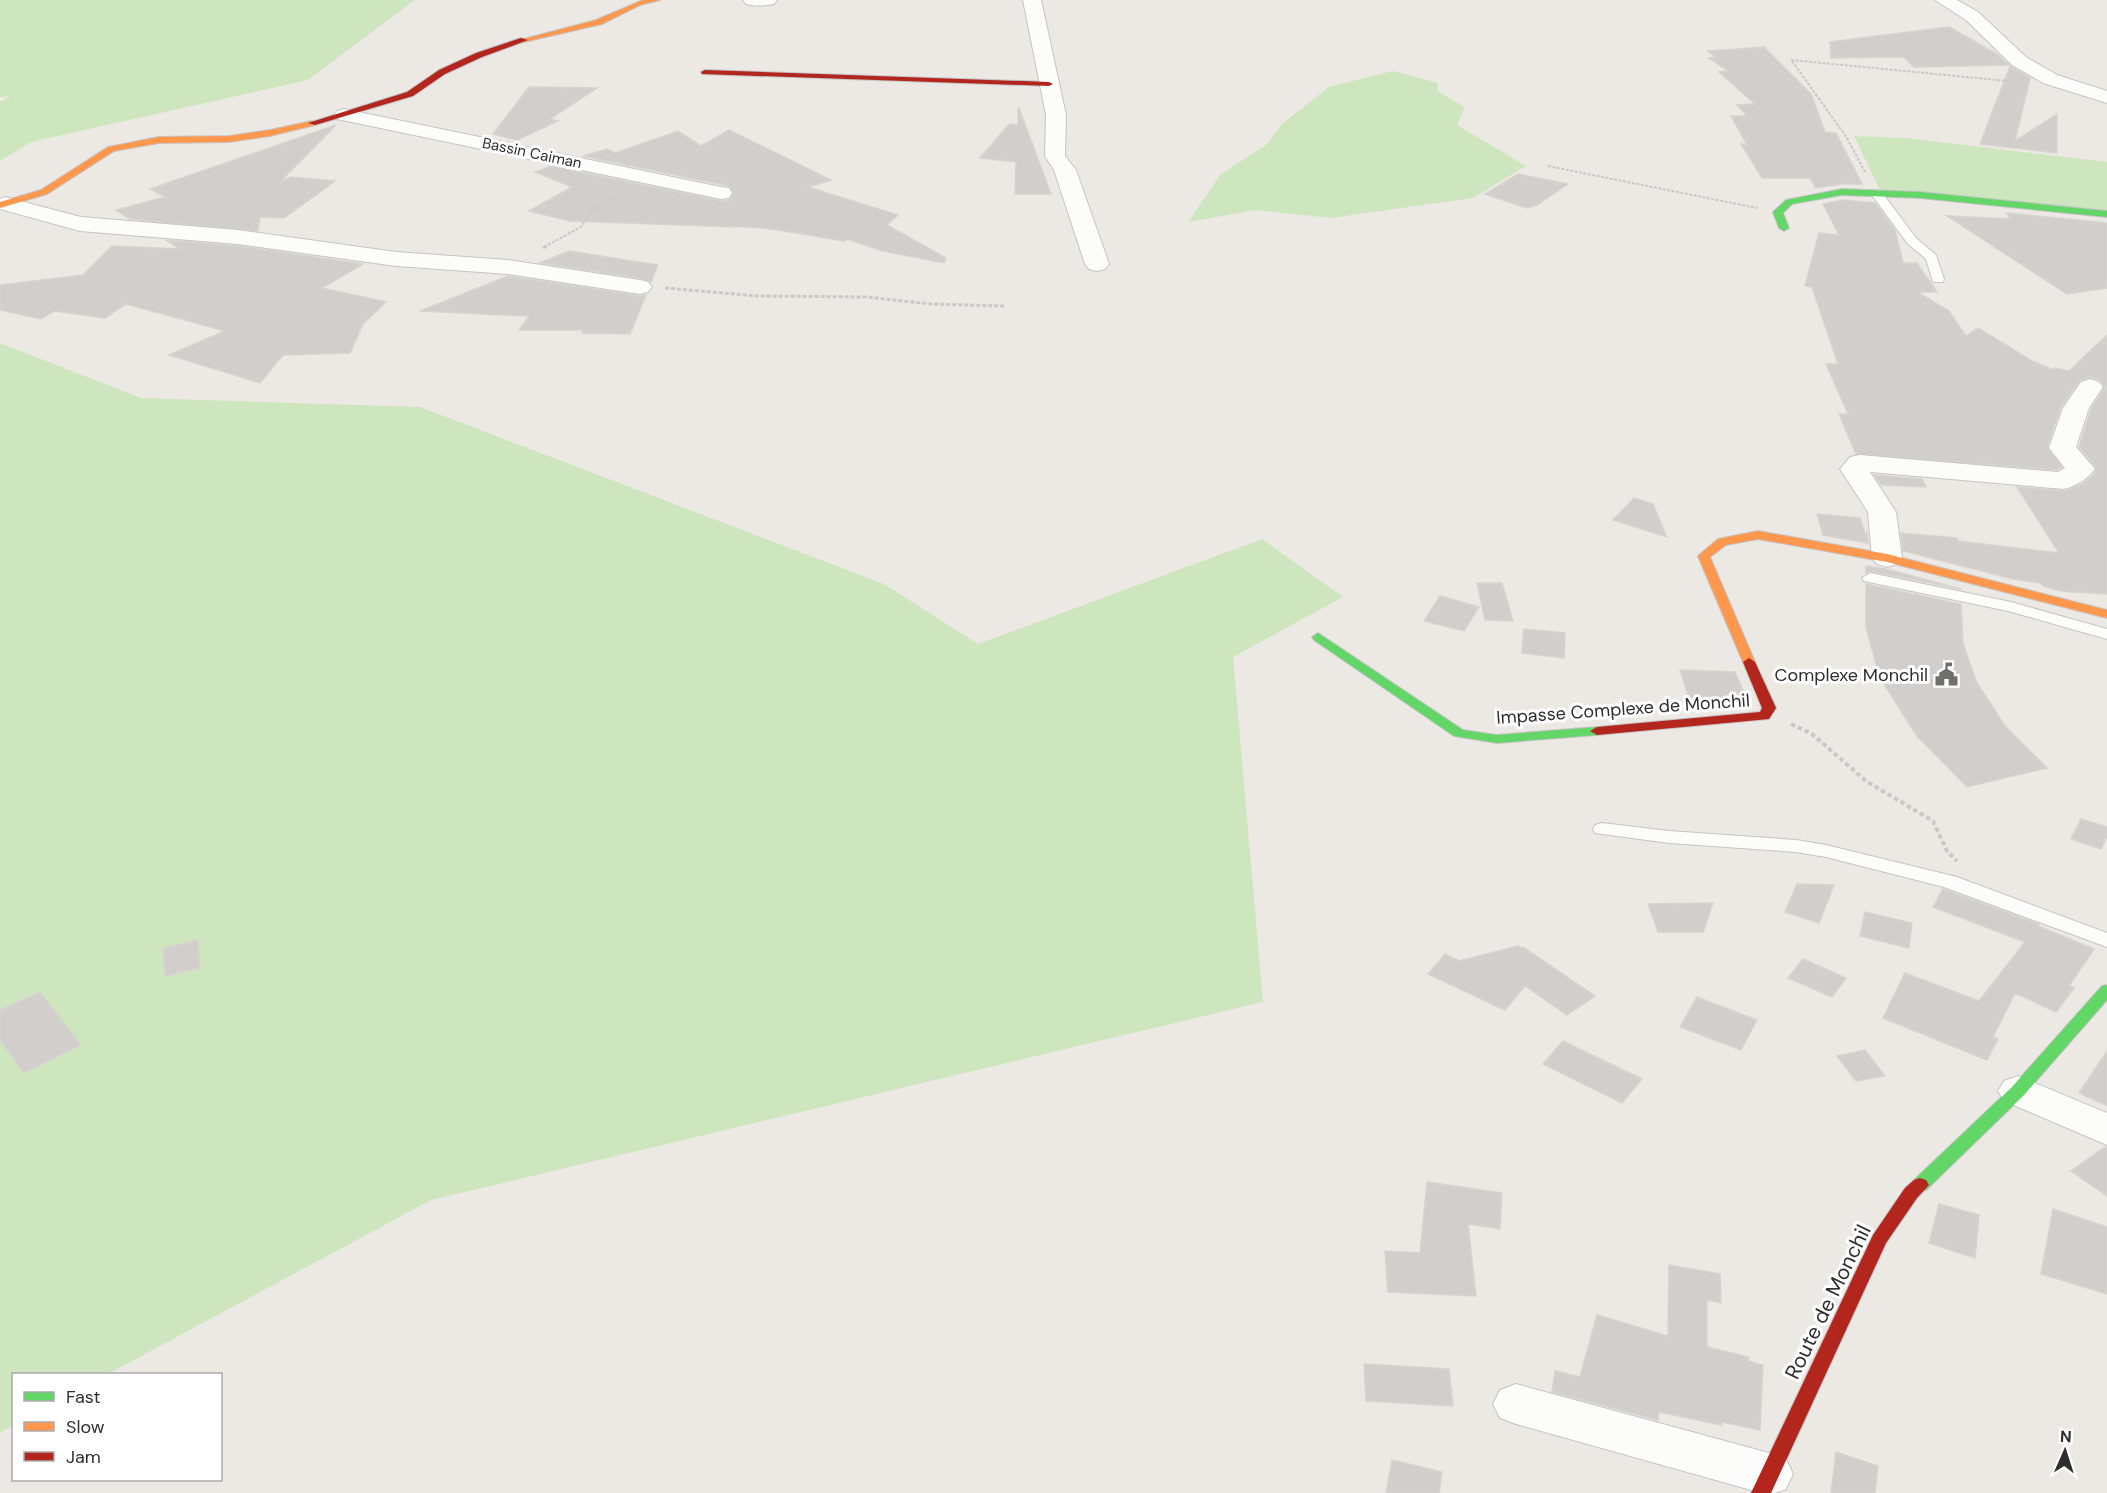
<svg xmlns="http://www.w3.org/2000/svg" width="2107" height="1493" font-family="'DM Sans',sans-serif">
  <rect width="100%" height="100%" fill="#ece8e4"/>
  <path fill="#cee6be" d="M0,0H415L308,80L31,142L0,161V102L10,96L0,97Z
    M1393,71L1438,83L1437,91L1465,107L1457,125L1526,166L1473,198L1331,218L1256,210L1188,222L1221,174L1266,145L1283,123L1329,87Z
    M1854,136L1906,138L2107,162V218L1880,190Z
    M0,343L141,398L420,407L884,584L978,644L1262,539L1343,597L1233,657L1263,1002L431,1200L108,1374H14L13,1425L0,1433Z"/>
  <path fill="#d1cecb" stroke="#d7d4d0" stroke-width="1.5" d="M1949,27L1997,54L2009,65L1914,67L1904,57L1831,58L1830,42Z
    M1764,47L1811,94L1825,132L1836,133L1862,184H1842L1816,188L1810,178H1762L1741,144L1747,145L1731,116H1747L1737,105L1755,104L1719,72L1728,71L1709,58L1716,57L1708,51Z
    M2010,66L2030,78L2015,141L2057,114V153L1980,144Z
    M529,87L597,88L550,119L558,121L517,140L493,134Z
    M1018,108H1019L1051,194H1015L1016,162L980,158L1009,124L1018,125Z
    M336,125L280,182L291,177L335,181L284,218L260,217L258,231L130,219L116,210L165,197L150,189Z
    M729,130L831,180L808,187L898,215L887,225L946,258L944,263L883,251L847,239L844,241L772,229L736,226V227L570,221L529,211L572,187L535,172L552,166L721,201L729,200L734,194L729,186L583,156L607,149L615,153L678,131L701,146Z
    M1518,174L1568,184L1537,205L1527,208L1485,194Z
    M1842,200L1875,203L1895,230L1903,263H1917L1937,292H1917L1949,311L1966,336L1978,328L2032,361L2054,370L2055,368L2069,371L2107,335V594L2061,591L2043,586L2041,583L2013,579L1903,551L1901,533L1957,538L1958,541L2059,553L2017,487L2065,491L2082,484L2094,474L2097,468L2079,447L2091,409L2105,387L2100,380L2091,377L2080,380L2061,407L2047,447L2062,467L2057,470L1856,454L1839,414H1848L1826,364H1838L1812,287L1805,286L1819,233L1839,235L1823,204Z
    M2007,213L2107,223V288L2067,294L1947,216L2010,219Z
    M166,240L238,246L363,264L322,288L386,302L363,324L350,353L283,355L260,383L169,355L225,331L126,304L105,318L54,311L41,319L0,310V285L83,275L112,246L180,249Z
    M569,251L658,265L651,282L640,278L540,263Z
    M508,276L640,296L646,295L630,334L582,333L583,330H519L529,316L420,311Z
    M1874,475L1922,479L1926,487L1881,485Z
    M1634,498L1653,504L1667,537L1613,520Z
    M1817,514L1860,518L1866,537L1867,531L1868,543L1823,535Z
    M1866,566L1886,569L1961,589L1870,571L1866,573Z
    M1477,583H1502L1513,621L1485,620Z
    M1866,584L1961,604L1963,643L1976,681L2005,726L2047,768L1967,787L1917,736L1880,678L1866,628Z
    M1440,596L1479,607L1464,631L1424,621Z
    M1524,629L1565,633L1564,658L1522,653Z
    M1680,670L1735,672L1750,706L1692,707Z
    M2081,819L2107,827V836L2101,849L2071,839Z
    M1797,884L1834,885L1819,923L1785,912Z
    M1943,889L2039,924L2038,926L2094,949L2069,986L2074,988L2056,1012L2015,993L1993,1037L1998,1039L1987,1060L1883,1018L1905,973L1979,1001L2025,942L1933,907Z
    M1713,903L1703,932H1658L1648,904Z
    M1865,912L1912,923L1909,948L1860,936Z
    M198,940L200,968L165,976L163,948Z
    M1518,946L1521,948L1523,947L1595,996L1567,1015L1525,986L1505,1010L1428,974L1445,954L1459,961Z
    M1803,959L1846,978L1832,997L1788,978Z
    M40,992L81,1045L24,1073L0,1040V1010Z
    M1697,997L1757,1020L1741,1050L1680,1027Z
    M1563,1041L1642,1079L1622,1103L1543,1064Z
    M1865,1050L1885,1076L1856,1081L1837,1056Z
    M2107,1051V1106L2079,1093Z
    M2105,1147H2107V1196L2071,1171Z
    M1427,1182L1502,1193L1500,1229L1468,1224L1476,1296L1388,1292L1385,1251L1420,1253Z
    M1939,1204L1979,1215L1975,1258L1929,1243Z
    M2053,1209L2107,1227V1294L2041,1274Z
    M1669,1265L1720,1274L1721,1303L1707,1300V1347L1749,1357L1748,1361L1763,1365L1760,1430L1722,1422V1425L1659,1412L1658,1420L1552,1392L1555,1371L1580,1377L1597,1315L1668,1336Z
    M1364,1364L1449,1369L1453,1406L1366,1401Z
    M1836,1452L1878,1466L1875,1493H1831Z
    M1392,1460L1442,1472L1439,1493H1386Z"/>
  <g fill="none" stroke-linecap="round" stroke-linejoin="round">
    <defs>
      <path id="lane" d="M1877,190L1881,191L1916,238L1936,255L1944,279L1943,282H1933L1926,259L1908,244L1871,194Z
        M1870,573L2011,602L2107,629V639L2008,611L1864,581L1862,578Z
        M1602,823L1669,831L1796,840L1826,845L1957,877L2107,933V947L1944,887L1826,857L1796,852L1669,843L1595,833L1593,829L1595,825Z"/>
      <path id="street" d="M743,0H777L774,4C765,6 755,6 746,4Z
        M1023,0H1041L1066,115L1065,156L1076,170L1109,264L1105,269L1097,271L1089,269L1085,264L1054,170L1045,156L1046,115Z
        M1935,0H1957L1978,12L2026,57L2057,75L2107,91V103L2043,83L2012,65L1966,20Z
        M344,109L721,187L729,188L732,193L729,198L721,199L337,119L334,115L337,111Z
        M5,197L81,217L238,230L396,252L508,260L640,280L648,282L652,287L648,292L640,294L508,274L396,266L238,244L80,231L0,209V199Z
        M2090,379L2099,382L2103,387L2089,408L2076,447L2095,469C2087,479 2076,486 2064,489L1870,472L1896,512L1902,558L1897,564L1887,567L1877,564L1872,558L1868,512L1840,469L1850,457L1860,455L2058,472L2065,468L2049,448L2063,408L2081,382Z
        M2018,1076L2107,1113V1145L2004,1101L1998,1091L2004,1081Z
        M1516,1384L1769,1453L1786,1459L1793,1474L1786,1489L1774,1493H1762L1516,1424L1500,1418L1493,1404L1500,1390Z"/>
      <path id="fast" d="M1842,189L1920,192L2107,211V217L1920,198L1842,195L1792,204L1783,213L1789,228L1784,231L1779,228L1773,212L1786,200Z
        M1318,633L1463,730L1497,735L1597,727L1604,731L1597,735L1497,743L1454,736L1314,640L1312,637Z
        M2107,985V1000L2024,1095L1926,1190L1920,1192L1914,1190L1911,1185L1914,1180L2012,1087L2102,986Z"/>
      <path id="slow" d="M643,0H660L640,5L602,24L524,42L520,40L596,20Z
        M312,121L316,123L315,125L270,136L229,142L159,143L114,151L47,194L0,208V202L41,190L108,147L159,137L229,136L270,130Z
        M1758,531L1887,554L2107,610V618L1887,562L1758,539L1726,545L1710,557L1755,662L1749,666L1743,662L1698,556L1718,539Z"/>
      <path id="jam" d="M521,38L528,40L482,57L445,74L413,96L315,125L308,123L407,92L439,70L476,53Z
        M705,70L1049,82L1053,84L1049,86L702,74L701,72Z
        M1749,658L1755,662L1776,708L1769,719L1597,735L1590,731L1597,727L1760,712L1762,708L1743,662Z
        M1920,1178L1926,1180L1929,1185L1917,1198L1886,1243L1771,1493H1751L1873,1235L1905,1188L1914,1180Z"/>
    </defs>
    <use href="#lane" stroke="#c5c4c5" stroke-width="2"/>
    <use href="#street" stroke="#c5c4c5" stroke-width="2"/>
    <use href="#fast" stroke="#c5c4c5" stroke-width="2"/>
    <use href="#slow" stroke="#c5c4c5" stroke-width="2"/>
    <use href="#jam" stroke="#c5c4c5" stroke-width="2"/>
    <path stroke="#c9c9c8" stroke-width="2" stroke-dasharray="3 1.5" stroke-linecap="butt" d="M1791,60L2008,81
      M1792,61L1847,138L1865,172
      M1548,166L1757,208
      M544,247L581,227L591,211L620,194"/>
    <path stroke="#c9c9c8" stroke-width="3" stroke-dasharray="4 2" stroke-linecap="butt" d="M543,248L547,246
      M665,288L758,296L866,297L931,304L1005,306"/>
    <path stroke="#c9c9c8" stroke-width="4" stroke-dasharray="4.5 3" stroke-linecap="butt" d="M1791,724L1812,734L1866,781L1933,821L1947,851L1957,861"/>
    <use href="#lane" fill="#fcfcfb" fill-rule="evenodd"/>
    <use href="#street" fill="#fcfcfb" fill-rule="evenodd"/>
    <use href="#fast" fill="#63d668" fill-rule="evenodd"/>
    <use href="#slow" fill="#ff974d" fill-rule="evenodd"/>
    <use href="#jam" fill="#b3261e" fill-rule="evenodd"/>
  </g>
  <defs>
    <symbol id="civic-bare" viewBox="-9 -9 18 18"><path d="M-.6-6.5H3V-4.5H.6V-3L4-1V1h2V6H-6V1h2V-1L-.6-3ZM-1.2 2.5V6h2.4V2.5Z" fill="#706f6e" stroke="#fff" stroke-width="2.5" paint-order="stroke"/></symbol>
  </defs>
  <g fill-rule="evenodd">
    <use href="#civic-bare" x="1930" y="658" width="33" height="33"/>
  </g>
  <g text-anchor="middle" dominant-baseline="central" stroke-width="6" stroke-linejoin="round" paint-order="stroke">
    <g font-size="15" fill="#2e2e2e" stroke="#fff">
      <text transform="translate(532 153) rotate(12)">Bassin Caiman</text>
    </g>
    <g font-size="18" fill="#2e2e2e" stroke="#fff" text-anchor="end">
      <text x="1928" y="675">Complexe Monchil</text>
    </g>
    <g font-size="18" fill="#2e2e2e" stroke="#fff">
      <text transform="translate(1623 709) rotate(-4)">Impasse Complexe de Monchil</text>
    </g>
    <g font-size="21" fill="#2e2e2e" stroke="#fff">
      <text transform="translate(1828 1302) rotate(-64)">Route de Monchil</text>
    </g>
  </g>
  <rect x="12" y="1373" width="210" height="108" fill="#ffffff" stroke="#ababab" stroke-width="1.5"/>
  <rect x="24" y="1392" width="30" height="9" fill="#63d668" stroke="#ababab" stroke-width="1.5"/>
  <text x="66" y="1403" font-size="18" fill="#2e2e2e">Fast</text>
  <rect x="24" y="1422" width="30" height="9" fill="#ff974d" stroke="#ababab" stroke-width="1.5"/>
  <text x="66" y="1433" font-size="18" fill="#2e2e2e">Slow</text>
  <rect x="24" y="1452" width="30" height="9" fill="#b3261e" stroke="#ababab" stroke-width="1.5"/>
  <text x="66" y="1463" font-size="18" fill="#2e2e2e">Jam</text>
  <g transform="translate(2065 1451) rotate(3)" stroke="#ffffff" stroke-width="4.5" paint-order="stroke">
  <path d="M0-4.5L10 22L0 15L-10 22Z" fill="#2e2e2e"/>
  <text y="-9" font-size="16" font-weight="bold" text-anchor="middle" fill="#2e2e2e">N</text>
  </g>
</svg>
